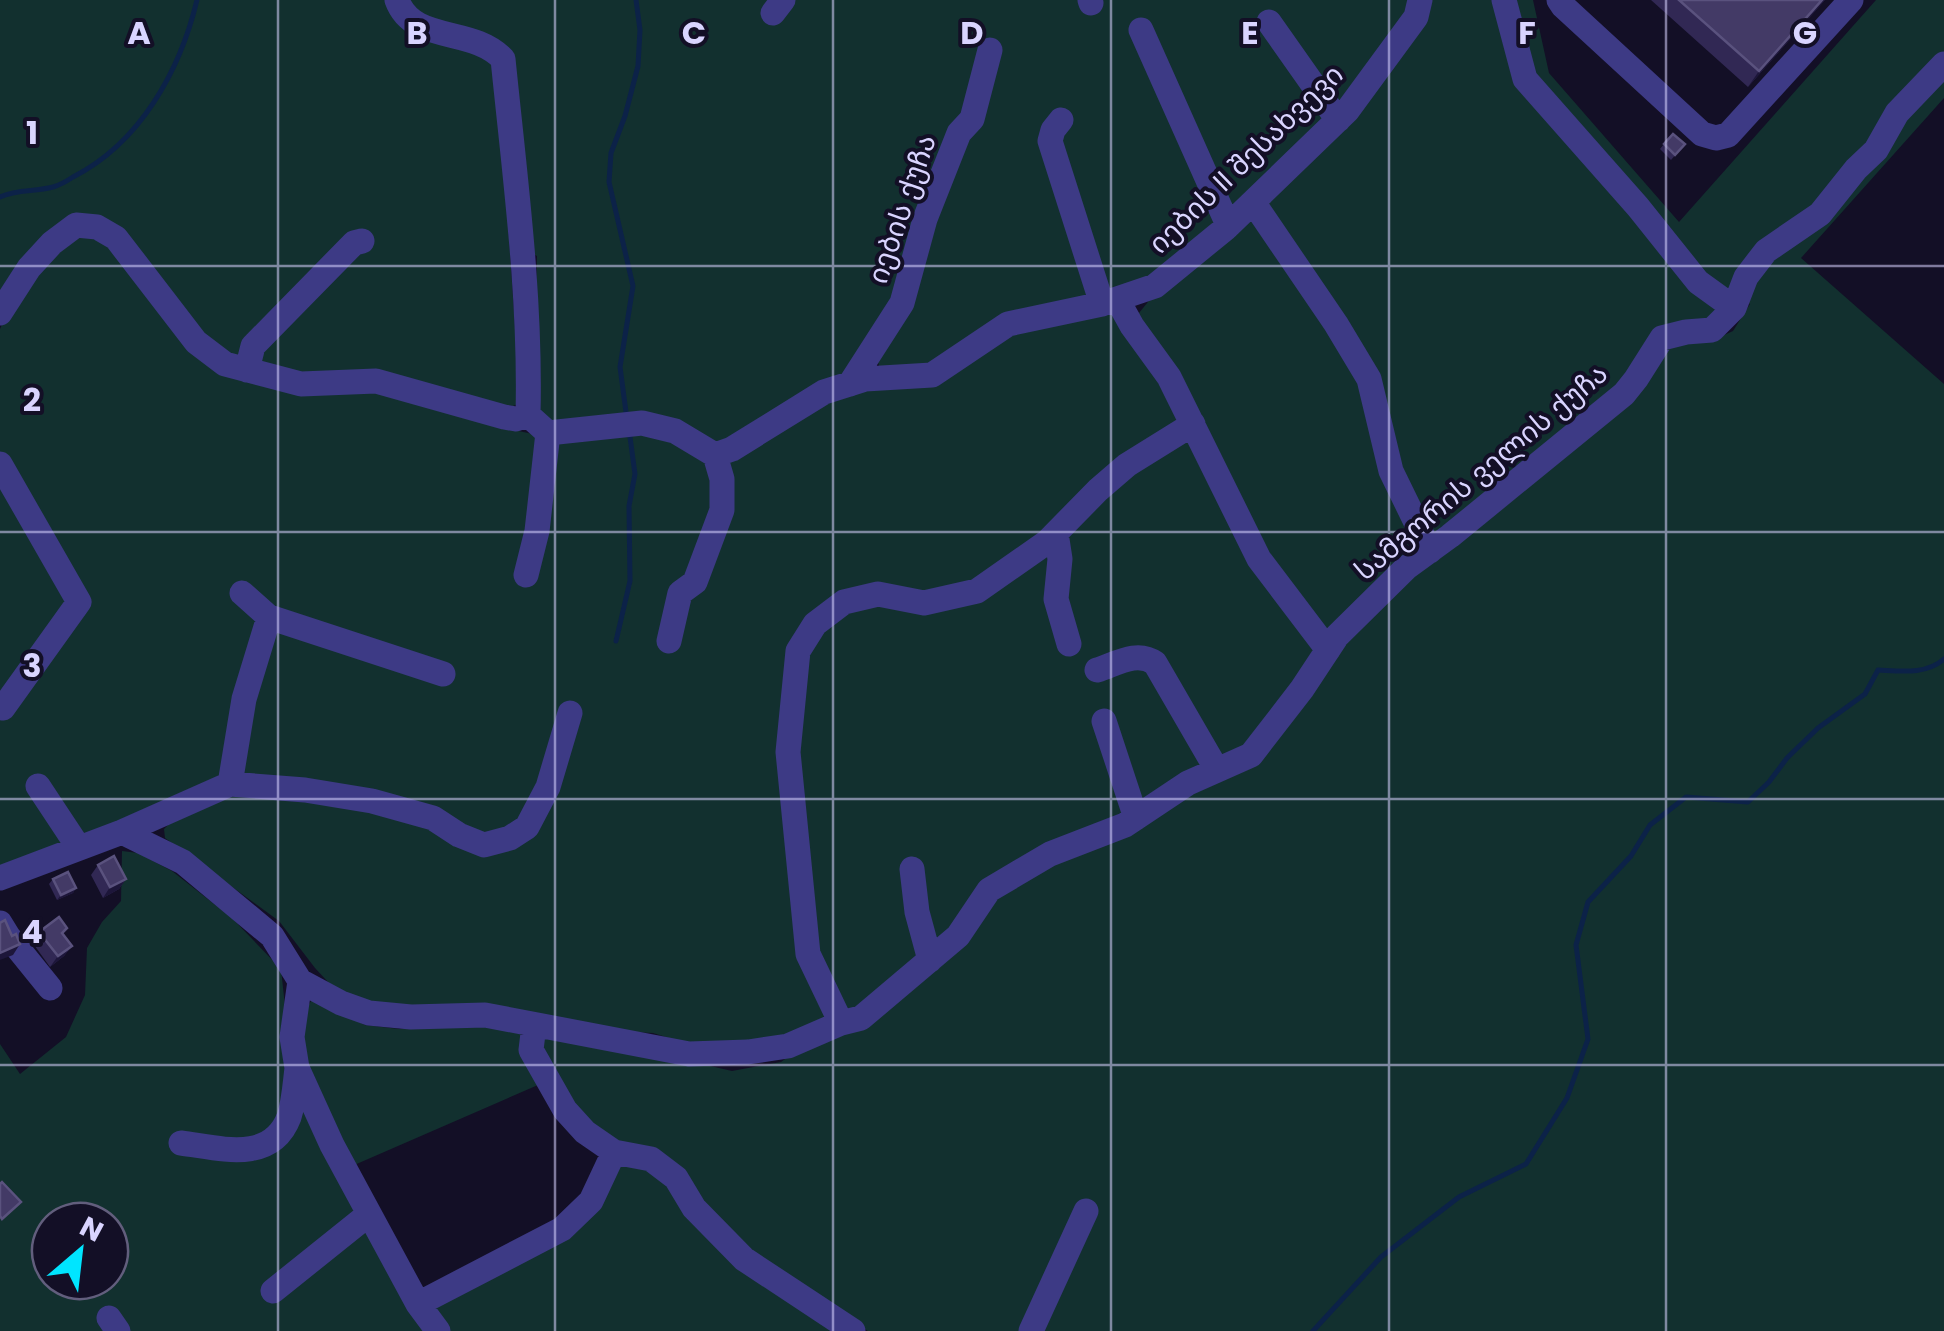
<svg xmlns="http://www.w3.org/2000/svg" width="1944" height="1331" font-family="Poppins,'Noto Sans Georgian',sans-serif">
  <rect width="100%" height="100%" fill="#130f26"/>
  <path fill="#12302f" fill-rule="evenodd" d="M0,0H391L497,56L520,403L513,406L299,379L245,364L219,352L116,231L77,219L0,298Z
    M407,0H1416L1344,107L1152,283L914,371L880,369L877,359L899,292L844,380L718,447L674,425H551L533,411L537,256L527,251L511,62L423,22Z
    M1426,0H1499L1517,80L1722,315L1683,326L1623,384L1327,643L1261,553L1136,325L1139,313L1156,292L1245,214Z
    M1512,0H1533L1549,73L1679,222L1876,0H1944V98L1801,258L1944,384V1331H868L815,1300L567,1104L541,1049L542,1033L658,1054L732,1071L781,1062L812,1039L861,1026L998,892L1253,761L1340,641L1660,354L1682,339L1711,341L1733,331L1750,304L1703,272L1530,75Z
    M93,233L115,245L184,336L218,367L235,374L303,389L377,387L473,413L495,426L547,437L644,430L676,438L709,461H731L767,434L817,404L852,388L932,382L1007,331L1101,310L1115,313L1151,363L1196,443L1256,568L1300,620L1317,651L1250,747L1182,779L1123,818L1046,849L983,887L952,933L860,1010L824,1021L786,1039L706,1045L682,1042L653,1033L592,1030L488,1008L436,1010L381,1009L358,1005L341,996L315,968L279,921L165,838L164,829L177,816L241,791L331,799L412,818L472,849L493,848L495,838H483L461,830L422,808L343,788L241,776C229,749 260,664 269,633L281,627L443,680L445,670L273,613L259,598L251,608L264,619L223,782L82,837L59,801L46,803L70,848L0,873V472L74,604L34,658L42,662L85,604L0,460V329C17,290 47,236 93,233Z
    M122,851L138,853L172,871L232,918L281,969L285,1006L367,1225L429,1331H0V1044L20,1074L66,1037L85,995L87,948L102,922L121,901ZM50,1221H110V1281H50Z
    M312,1000L365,1025L399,1029L463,1024L520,1032L538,1085L352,1166L306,1073L300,1016Z
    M625,1163L654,1169L843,1331H446L427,1306L566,1232L615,1168Z"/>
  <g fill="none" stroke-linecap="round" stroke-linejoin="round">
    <path stroke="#0c2248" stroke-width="5" d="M0,197C17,189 35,192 53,187C60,185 67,181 73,177C140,143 180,71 197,0
      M626,412L620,367L633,286L609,182L611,153L625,116L638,66L640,30L636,0
      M616,641L630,581L629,506L635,474L630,437
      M1313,1331L1381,1257L1459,1197L1526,1164L1567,1098L1588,1039L1576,945L1588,902L1631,856L1650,825L1686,797L1748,802L1769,782L1787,758L1818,728L1865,694L1878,670C1900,671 1926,675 1944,659"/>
    <path stroke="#3d3a85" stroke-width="25" d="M397,0C413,44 472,26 503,59C515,178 531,296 528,415
      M1090,0L1091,3
      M1504,0L1525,79L1638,207L1698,282L1734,308
      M1559,0L1563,6L1702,134L1716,138L1728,135L1851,0
      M773,13L783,0
      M1269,22L1338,120
      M1141,30L1228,225
      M1061,120L1053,130L1050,141L1102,304
      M1253,202L1336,324L1369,379L1391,471L1430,551
      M1117,299L1132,326L1169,377L1259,559L1328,650
      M0,313L29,268L52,243L76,225L97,227L116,238L196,342L225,364L301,384L376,381L504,417L516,419L528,415
      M247,370L253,346L354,243L362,241
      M850,384L902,303L925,219L959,133L972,119L990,50
      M528,415L548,433L642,423L675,431L715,455L732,449L824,392L865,379L932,375L1008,324L1102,304L1155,286L1226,228L1347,111L1416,17L1420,0
      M0,464L79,602L3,708
      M1056,533L1060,559L1056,599L1069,644
      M526,575L537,531L548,433
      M242,593L269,617
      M669,641L680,593L695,582L722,510V479L715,455
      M1097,670C1116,664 1137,650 1155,663L1217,770
      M1104,721L1136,818
      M230,784L244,699L269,617L443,674
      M38,786L79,848
      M122,832L183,862L272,936L300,981L292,1037L297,1068L332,1145L418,1304L438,1331
      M912,869L917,912L930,960
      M0,878L122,832L230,784L305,790L372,801L433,818L459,835L484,845L510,838L527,827L548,787L570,713
      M0,923L8,936L50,988
      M300,981L341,1003L369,1013L411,1017L485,1015L689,1054L748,1052L788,1046L841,1023L861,1018L958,936L989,890L1050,854L1125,825L1188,783L1251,755L1302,689L1337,636L1406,568L1450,536L1624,394L1636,379L1662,338L1686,332L1712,330L1734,308L1746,277L1766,251L1820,214L1856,169L1876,150L1897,113L1944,64
      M841,1023L808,954L788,752L798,651L815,624L844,602L878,594L924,603L977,591L1047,542L1098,490L1127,465L1193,424
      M534,1025L531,1050L565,1110L585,1132L614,1152L651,1159L676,1178L694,1208L744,1259L853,1331
      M181,1143C220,1148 271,1164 289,1117C294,1102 295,1084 297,1068
      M273,1291L369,1214
      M418,1304L562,1229L591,1201L614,1152
      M109,1318L118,1331
      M1031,1331L1086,1211"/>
  </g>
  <path fill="#312854" d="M1651,0H1825L1748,87Z
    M1664,144H1685L1671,160L1660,149Z
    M98,865L126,879L119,889L103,898L91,875Z
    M53,879L76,888L73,893L57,900L49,884Z
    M67,928L63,934L72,946L64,956L50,967L32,942L39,932Z"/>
  <path fill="#1d163a" d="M1822,0H1825L1748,87L1759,71Z
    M126,879L119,889L103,898L110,887Z
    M76,888L73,893L57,900L61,895Z
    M20,944L13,955L0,960V953Z
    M72,946L64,956L50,967L58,956Z"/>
  <path fill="#433a66" stroke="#5a527e" stroke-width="2.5" d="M1679,0H1822L1759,71Z
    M1673,134L1685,144L1675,155L1664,144Z
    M114,856L126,879L110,887L98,865Z
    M68,872L76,888L61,895L53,879Z
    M59,917L67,928L62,933L72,946L58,956L39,932Z
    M5,920L12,936L16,934L20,944L0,953V923Z
    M2,1182L21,1202L2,1219L0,1216V1184Z"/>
  <path fill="none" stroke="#d9d4ff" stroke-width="2.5" stroke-opacity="0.55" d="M278,0V1331M555,0V1331M833,0V1331M1111,0V1331M1389,0V1331M1666,0V1331M0,266H1944M0,532H1944M0,799H1944M0,1065H1944"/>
  <g text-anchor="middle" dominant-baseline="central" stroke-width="8" stroke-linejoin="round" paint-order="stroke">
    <g font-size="28" fill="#d9d4ff" stroke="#130f26">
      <text transform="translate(1246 159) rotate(-44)">იების II შესახვევი</text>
      <text transform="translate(902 209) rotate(-71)">იების ქუჩა</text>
      <text transform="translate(1481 472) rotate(-40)">სამგორის ველის ქუჩა</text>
    </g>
  </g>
  <g font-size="32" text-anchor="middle" font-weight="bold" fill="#d9d4ff" stroke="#130f26" stroke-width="8" stroke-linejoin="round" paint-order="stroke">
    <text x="139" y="44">A</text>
    <text x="417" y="44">B</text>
    <text x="694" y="44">C</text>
    <text x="972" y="44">D</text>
    <text x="1250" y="44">E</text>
    <text x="1527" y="44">F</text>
    <text x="1805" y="44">G</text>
    <text x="32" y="144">1</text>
    <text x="32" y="411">2</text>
    <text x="32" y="677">3</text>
    <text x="32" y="943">4</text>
  </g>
  <g transform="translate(80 1251) rotate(28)"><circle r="48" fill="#130f26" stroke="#625e7d" stroke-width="2.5"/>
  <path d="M0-8L18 38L0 25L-18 38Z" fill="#00e5ff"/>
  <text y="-15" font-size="28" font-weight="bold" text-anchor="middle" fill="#d9d4ff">N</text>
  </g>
</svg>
